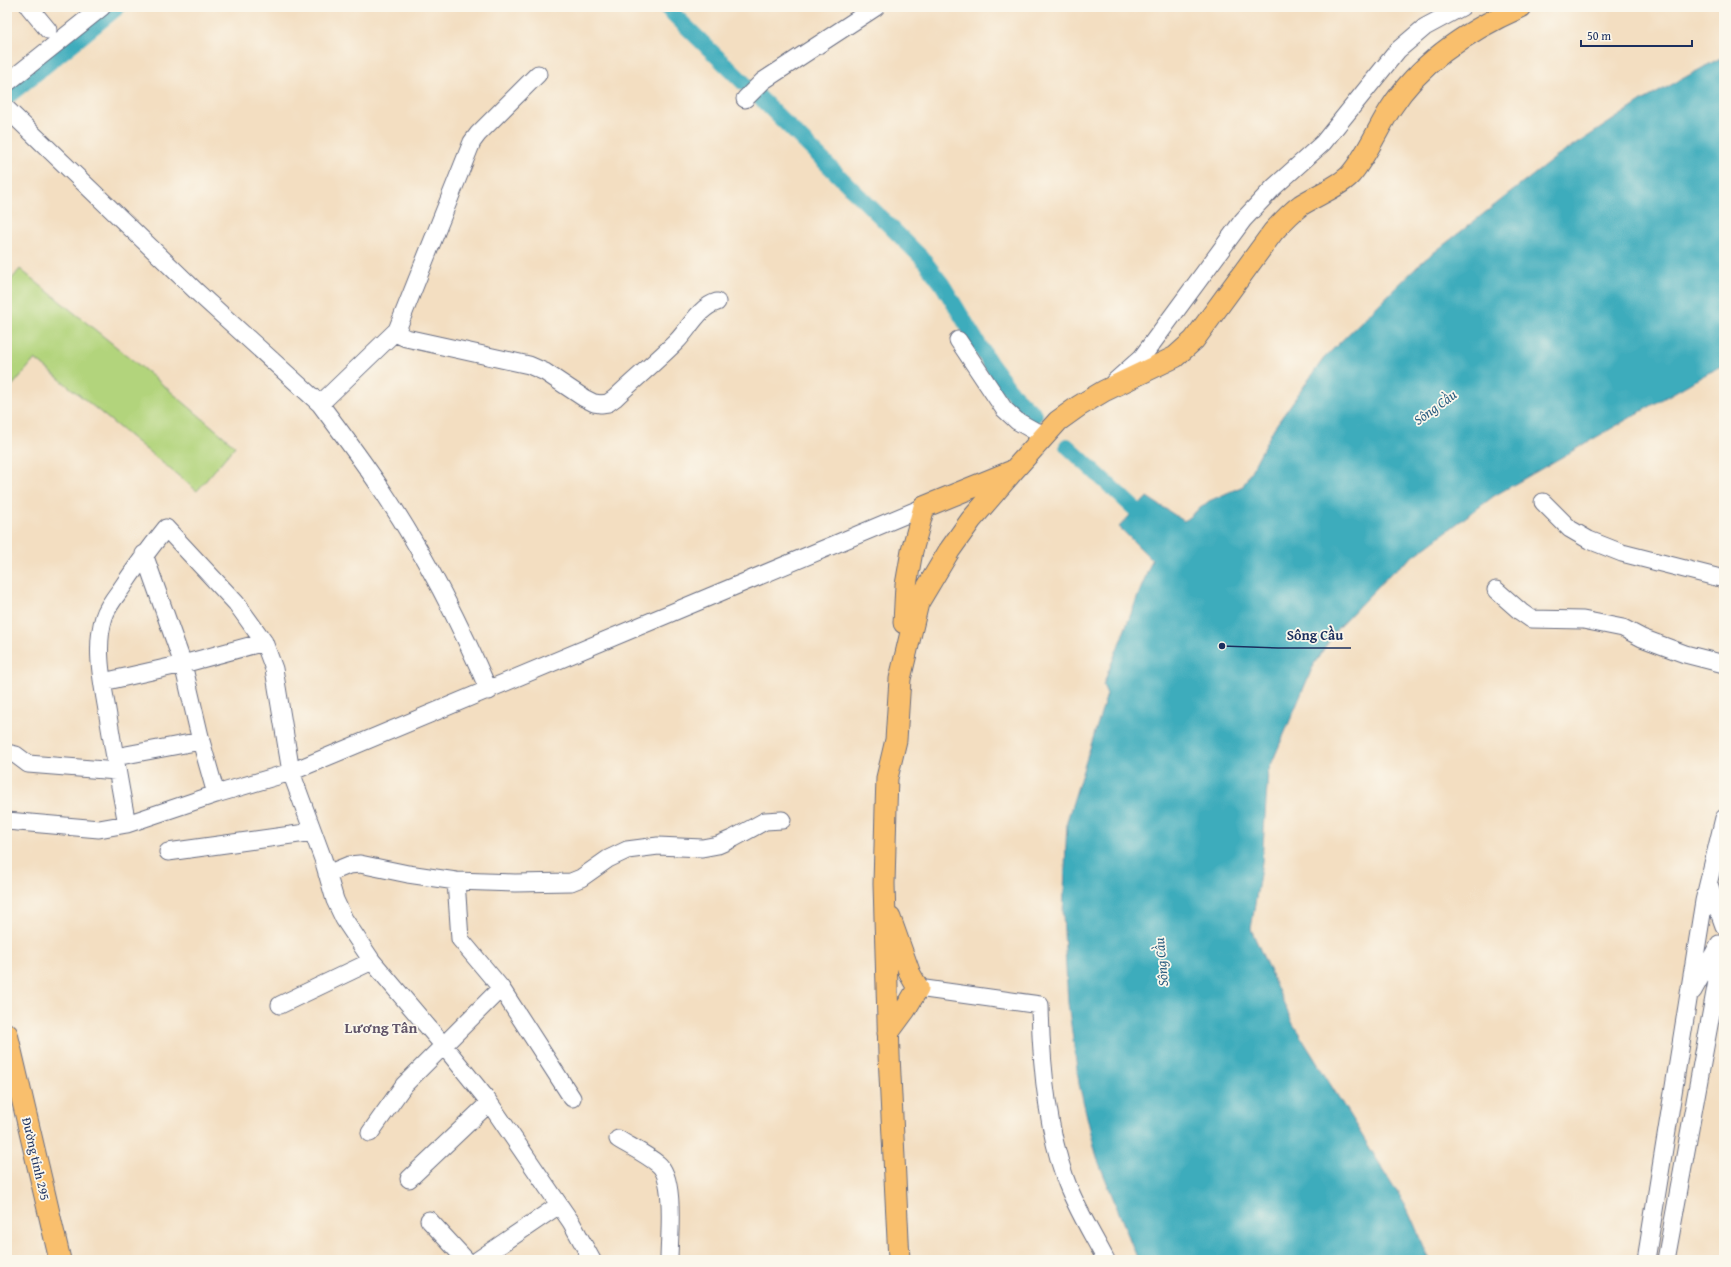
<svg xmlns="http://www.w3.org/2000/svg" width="1731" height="1267" font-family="'Gentium Book Plus',serif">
  <rect width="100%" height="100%" fill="#fbf7ec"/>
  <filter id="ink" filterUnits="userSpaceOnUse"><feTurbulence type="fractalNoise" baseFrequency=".025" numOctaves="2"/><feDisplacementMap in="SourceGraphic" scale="8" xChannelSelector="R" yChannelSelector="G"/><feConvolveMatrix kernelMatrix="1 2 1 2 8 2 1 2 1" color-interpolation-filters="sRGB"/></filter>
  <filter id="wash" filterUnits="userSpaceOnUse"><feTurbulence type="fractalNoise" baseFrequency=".012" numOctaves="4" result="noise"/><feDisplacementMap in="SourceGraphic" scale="16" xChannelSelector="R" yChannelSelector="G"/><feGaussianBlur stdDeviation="0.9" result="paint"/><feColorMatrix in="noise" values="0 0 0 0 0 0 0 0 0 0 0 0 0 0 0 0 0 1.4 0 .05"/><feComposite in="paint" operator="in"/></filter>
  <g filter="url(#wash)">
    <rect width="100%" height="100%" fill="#f3dec1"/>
    <path fill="#b2d47c" stroke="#66826d" d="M20,269L156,379L235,446L197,491L35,359L7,392V285Z"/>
    <path fill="#3eacbc" stroke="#2c6e8d" d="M1724,56V366L1708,373L1494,496L1391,573L1337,629L1314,664L1268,772L1262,862L1251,929L1293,1024L1407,1208L1430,1260H1138L1097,1158L1079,1084L1068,1003L1063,915L1067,821L1107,694L1103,685L1152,560L1119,527L1147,497L1184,521L1209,501L1243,486L1274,428L1324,358L1423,261L1555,158L1642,101Z"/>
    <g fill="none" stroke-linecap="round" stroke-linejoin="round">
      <path stroke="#3eacbc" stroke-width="16" d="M666,7L744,83
        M757,95L921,257L942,284L990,363L1012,393L1035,415
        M7,97L118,7
        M1067,446L1151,524"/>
    </g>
  </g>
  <g filter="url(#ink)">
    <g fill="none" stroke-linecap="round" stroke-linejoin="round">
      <defs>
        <path id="minor" d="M29,7L48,30
          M7,83L102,7
          M745,99L763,81L876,7
          M7,109L197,292L320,404
          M395,333L406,338L529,365L545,372L584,398L594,403L601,404L608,403L615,398C635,379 657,361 677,341C689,329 699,307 717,302
          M958,340L1004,409L1017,421L1033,430L1046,434
          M1114,382L1142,357L1243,220L1274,187L1323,143L1398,50L1425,27L1462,7
          M1543,502L1570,529L1589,540L1622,553L1724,579
          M144,554L183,664L201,741L216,794
          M1496,590L1521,612L1531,619L1583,620L1623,628L1642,638L1685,654L1724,664
          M103,682L183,664L264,642
          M489,691C459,621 424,553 382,490C362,460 341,432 320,404L397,330L472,142L478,134L538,74
          M7,753L16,755L28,764L117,771
          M115,757L201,741
          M7,821L99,829L127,824L216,794L291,772L924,507
          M127,824C120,788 114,752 108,716C103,685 94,649 104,617C107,607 115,597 121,589C135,568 150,548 166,528L236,603L264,642L274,669L291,772L323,859L335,900L344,919L372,961L444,1046L486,1098L571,1222L592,1260
          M168,852L313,832
          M327,874L349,865L360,864L408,874L456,881L515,883L571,882L581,878L608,859L627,850L658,846L702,848L718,845L734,838L765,821L782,820
          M456,881L460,939L501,988L572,1098
          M1709,884L1724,926
          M918,988L1040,1005C1041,1061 1046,1124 1065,1178C1075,1207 1092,1233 1106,1260
          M1693,991L1719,944
          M280,1005L372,961
          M370,1133L404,1085L501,988
          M618,1139C631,1147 646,1154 658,1164C676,1178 669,1238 669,1260
          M409,1179L489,1103
          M429,1220L466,1260
          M478,1260L559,1205
          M1646,1260L1704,901L1724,818
          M1666,1260L1724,943"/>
        <path id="major" d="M904,623L906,585L912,551L924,507L1010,472
          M888,1033L905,1010L918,988L910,974L890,918
          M7,1034L60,1260
          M899,1260L889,1055L884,884L886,808L887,778L896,740L900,679L918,603L949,551L971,520L1014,470L1058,421L1079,406L1104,391L1175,357L1194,340L1273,232C1282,222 1290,213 1301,205C1315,196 1340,186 1350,175C1366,157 1378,128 1391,108C1421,61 1471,29 1521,7"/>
      </defs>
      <use href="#minor" stroke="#676c81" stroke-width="19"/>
      <use href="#major" stroke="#676c81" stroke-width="23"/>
      <use href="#minor" stroke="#fff" stroke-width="17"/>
      <use href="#major" stroke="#f9bf6d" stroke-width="21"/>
    </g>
  </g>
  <g text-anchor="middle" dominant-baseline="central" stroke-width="3.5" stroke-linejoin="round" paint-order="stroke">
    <g font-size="13" fill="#1b2f5e" stroke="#fbf7ec">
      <text transform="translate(36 1159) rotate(77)">Đường tỉnh 295</text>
    </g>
    <g font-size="14" font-style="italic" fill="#275b7f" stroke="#fbf7ec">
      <text transform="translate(1435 407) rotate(-36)">Sông Cầu</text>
      <text transform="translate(1161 962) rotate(-95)">Sông Cầu</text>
    </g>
    <g font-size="15" font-weight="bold" fill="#605468" stroke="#fbf7ec">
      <text x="381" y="1027">Lương Tân</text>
    </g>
  </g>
  <path fill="none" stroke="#1b2f5e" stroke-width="1.5" d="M1222 646L1278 648H1351"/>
  <circle fill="#1b2f5e" stroke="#fbf7ec" stroke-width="1.5" cx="1222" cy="646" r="4"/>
  <g font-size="14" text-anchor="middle" font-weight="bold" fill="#1b2f5e" stroke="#fbf7ec" stroke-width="3.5" stroke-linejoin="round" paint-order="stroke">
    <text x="1315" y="640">Sông Cầu</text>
  </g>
  <rect width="1731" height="1267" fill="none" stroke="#fbf7ec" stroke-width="24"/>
  <path d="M1581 40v6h111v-6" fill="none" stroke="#1b2f5e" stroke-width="2"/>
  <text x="1587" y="40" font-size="12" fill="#1b2f5e" stroke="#fbf7ec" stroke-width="3" paint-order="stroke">50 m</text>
</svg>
